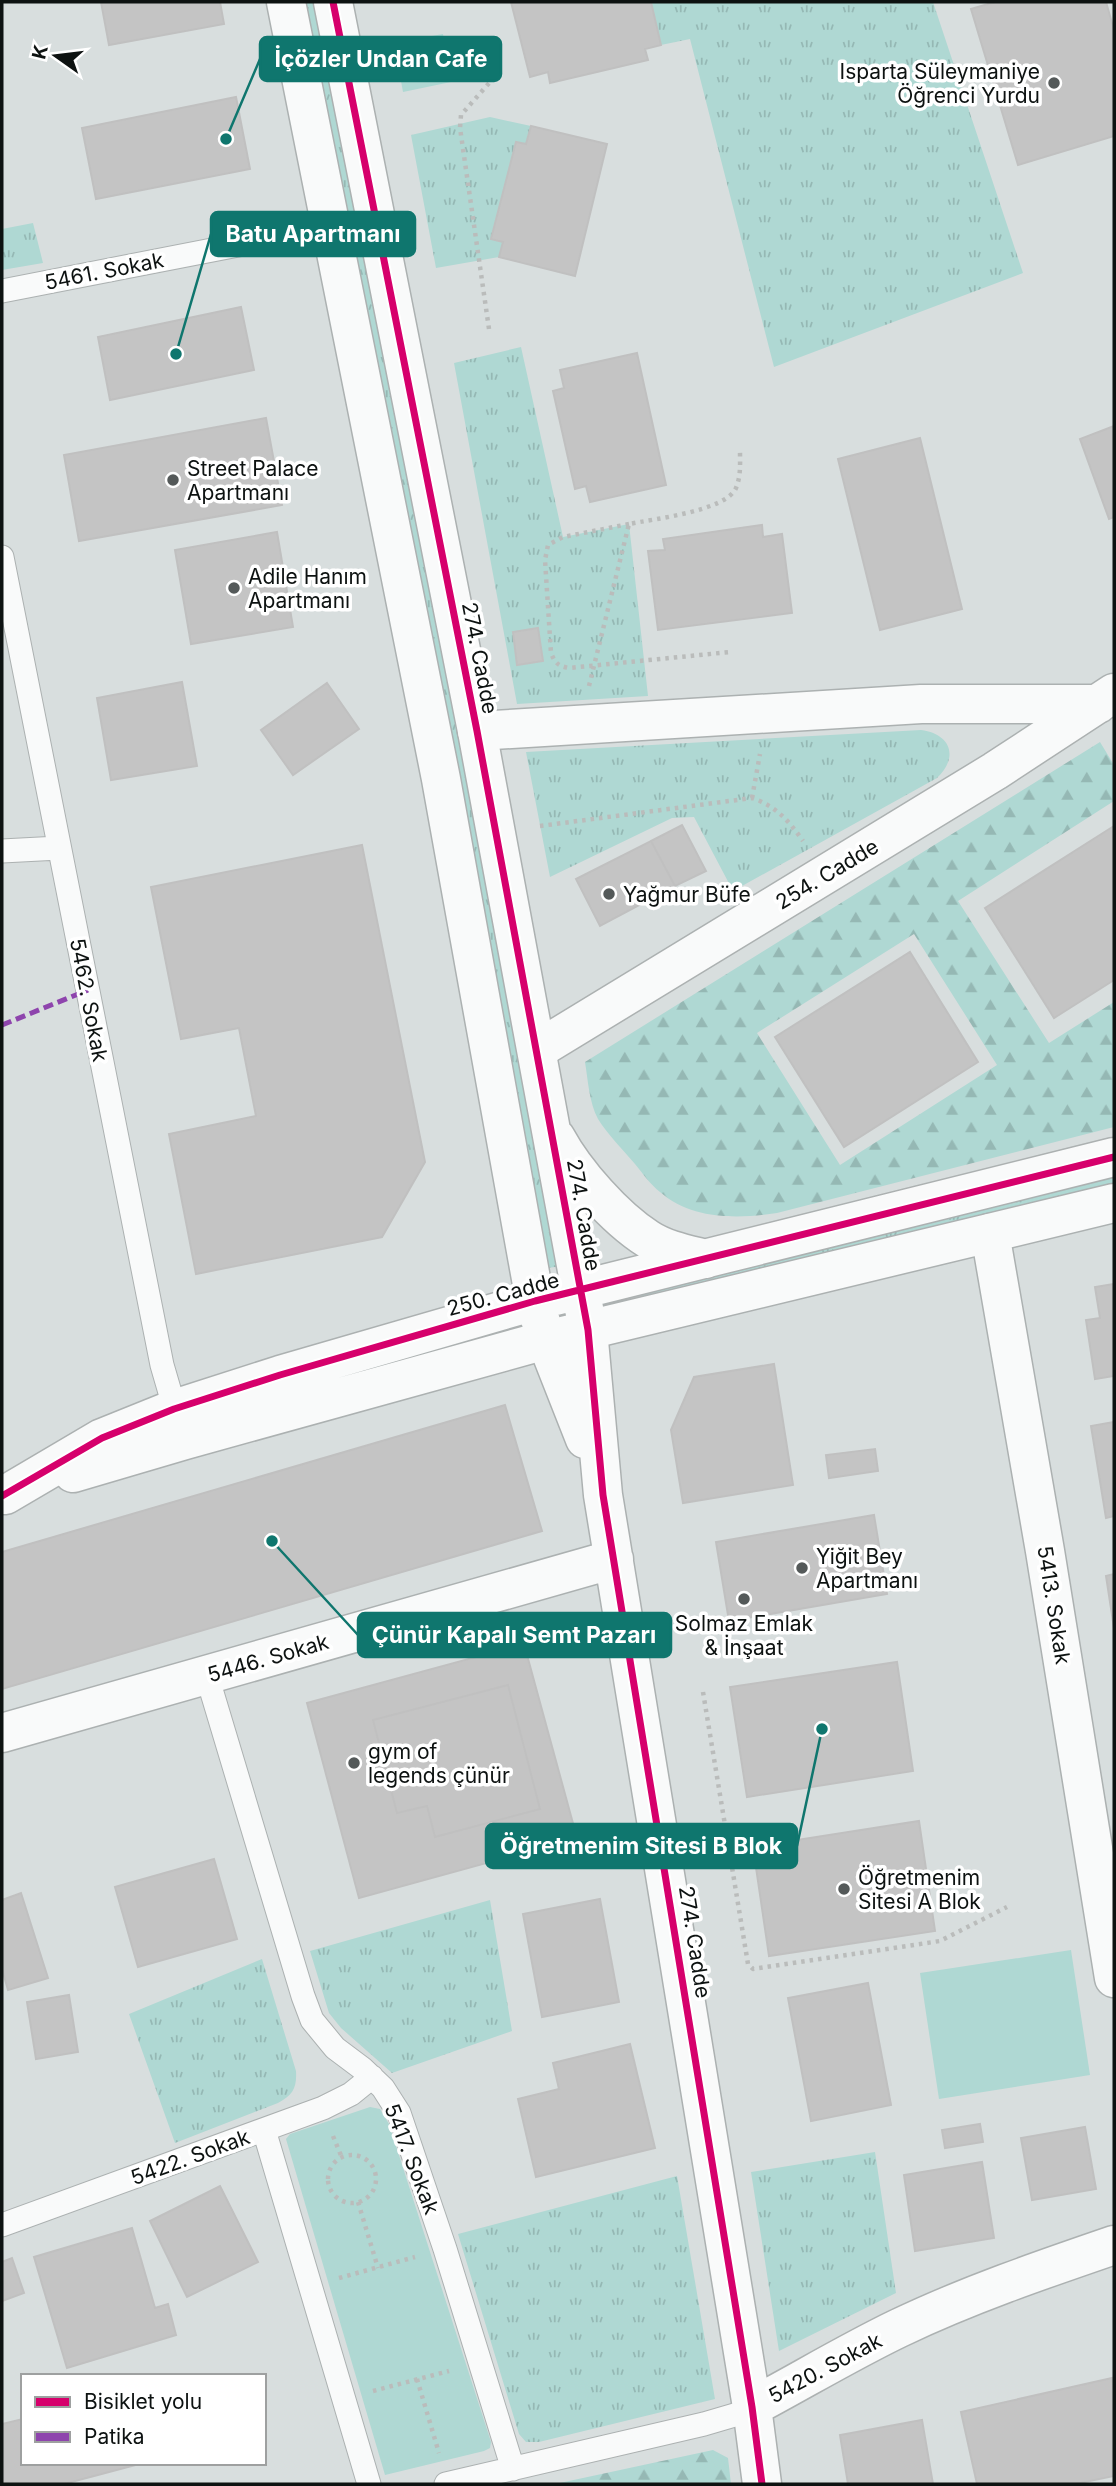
<svg xmlns="http://www.w3.org/2000/svg" width="1116" height="2486" font-family="Inter,sans-serif">
  <defs>
    <pattern id="grass-tufts" width="24" height="20" patternUnits="userSpaceOnUse" patternTransform="scale(1.75)"><rect width="24" height="20" fill="#afd8d3"/><path d="M3 7l-1-3M5 7V3M7 7l1-3M15 17l-1-3M17 17v-4M19 17l1-3" fill="none" stroke="#95b8b4"/></pattern>
    <pattern id="forest-firs" width="22" height="20" patternUnits="userSpaceOnUse" patternTransform="scale(1.75)"><rect width="22" height="20" fill="#afd8d3"/><path d="M5 1l3.5 6h-7zM16 11l3.5 6h-7z" fill="#95b8b4"/></pattern>
  </defs>
  <rect width="100%" height="100%" fill="#d8dede"/>
  <path fill="url(#grass-tufts)" d="M304,2H316L563,1266L547,1268Z
    M651,2H933L1023,273L774,367L690,39L661,45Z
    M490,117L531,126L526,144L516,142L492,238L503,242L499,257L436,268L411,135Z
    M33,223L43,263L2,270V229Z
    M521,347L563,537L629,524L648,696L517,704L454,363Z
    M921,730C951,734 959,757 937,778L733,891L694,817L672,818L550,877L526,752Z
    M1114,1172V1187L643,1303L640,1290Z
    M490,1900L512,2031L392,2073L341,2028L329,2013L310,1951Z
    M262,1959L296,2071C297,2088 293,2095 278,2103L175,2143L129,2014Z
    M875,2152L896,2293L779,2351L751,2172Z
    M677,2176L715,2399L539,2442H526L519,2434L458,2234Z"/>
  <path fill="url(#forest-firs)" fill-rule="evenodd" d="M1100,742L1114,765V801L958,901L1049,1043L1114,1002V1127L777,1213C738,1219 692,1220 660,1192C651,1185 643,1174 635,1164C623,1150 608,1135 598,1119C589,1102 588,1080 585,1062ZM914,934L997,1065L840,1165L757,1033Z
    M713,2450L728,2458L731,2484H555Z"/>
  <path fill="#afd8d3" d="M443,34L451,82L403,92L394,43Z
    M1071,1950L1090,2075L939,2099L920,1973Z
    M370,2107L380,2109L389,2124L491,2442L490,2448L484,2451L385,2475L286,2139L290,2134Z"/>
  <path fill="#c4c4c4" stroke="#c0c0c0" stroke-width="2" fill-rule="evenodd" d="M101,2H220L224,24L109,45Z
    M511,2H651L661,45L645,49L648,60L550,83L548,72L530,77Z
    M995,2H1106L1114,30V136L1018,165L971,9Z
    M236,97L250,169L96,199L82,128Z
    M531,126L607,144L575,276L499,257L503,242L491,239L516,142L526,144Z
    M241,307L254,370L110,400L98,337Z
    M637,353L666,485L590,502L586,486L575,489L553,391L564,388L560,370Z
    M266,418L282,505L79,541L64,455Z
    M1114,426V517L1109,519L1080,439Z
    M920,438L962,609L880,630L838,459Z
    M762,525L763,537L782,534L792,613L658,630L648,551L665,550L663,539Z
    M277,532L293,627L191,644L175,550Z
    M538,628L543,661L517,665L513,632Z
    M182,682L197,766L111,780L97,698Z
    M327,683L359,729L293,775L261,730Z
    M682,825L706,871L675,886L651,841Z
    M1114,826V980L1054,1018L985,908Z
    M651,841L675,886L600,926L576,879Z
    M362,845L425,1162L382,1237L196,1274L169,1134L256,1116L239,1028L181,1039L151,887Z
    M910,952L978,1062L844,1147L775,1037Z
    M1114,1284V1376L1095,1379L1086,1320L1100,1318L1095,1287Z
    M774,1364L793,1485L683,1503L671,1430L694,1377Z
    M505,1405L542,1531L2,1689V1552Z
    M1114,1422V1516L1106,1518L1091,1426Z
    M875,1449L878,1471L829,1478L826,1455Z
    M874,1515L887,1594L729,1621L716,1542Z
    M1114,1574V1628L1106,1576Z
    M524,1644L577,1838L359,1898L307,1703ZM508,1685L540,1809L435,1837L427,1806L397,1813L373,1720Z
    M897,1662L913,1771L747,1797L730,1687Z
    M508,1685L540,1809L435,1837L427,1806L397,1813L373,1720Z
    M919,1821L935,1931L769,1956L753,1847Z
    M214,1859L237,1939L138,1967L115,1887Z
    M21,1893L48,1978L8,1990L2,1969V1900Z
    M600,1899L619,2002L542,2017L523,1914Z
    M868,1983L891,2105L811,2121L788,1998Z
    M69,1995L78,2052L36,2059L27,2002Z
    M630,2044L655,2148L536,2177L518,2099L559,2089L553,2063Z
    M980,2124L983,2142L945,2148L942,2130Z
    M1085,2127L1096,2189L1032,2200L1021,2138Z
    M982,2162L994,2238L915,2251L904,2175Z
    M220,2186L258,2262L187,2297L150,2221Z
    M132,2228L155,2308L168,2304L176,2335L67,2368L34,2257Z
    M12,2258L24,2293L2,2301V2262Z
    M1112,2378L1114,2389V2476L1075,2484H977L961,2412Z
    M23,2419V2463H143L64,2484H2V2424Z
    M922,2420L933,2484H848L840,2435Z"/>
  <g fill="none" stroke-linecap="round" stroke-linejoin="round">
    <defs>
      <path id="service" d="M2,291L330,227
        M2,557L162,1365L178,1420
        M2,851L59,848
        M207,1676L303,1996L312,2020L335,2048L363,2069L383,2088L399,2113L445,2249L513,2469
        M264,2130L369,2484
        M2,2225L323,2108L351,2094L372,2077
        M446,2484L704,2424L738,2414L752,2407"/>
      <path id="minor" d="M477,731L921,704H1098
        M537,1050L995,771L1114,693
        M990,1233L1045,1551L1114,1978
        M588,1330L603,1495L752,2407L762,2484
        M546,1340L585,1439
        M2,1733L614,1559
        M752,2407C801,2381 849,2352 899,2328C968,2295 1041,2270 1114,2245"/>
      <path id="tertiary" d="M286,2L441,779L535,1301L546,1340
        M333,2L477,731L588,1330
        M556,1138C575,1173 615,1218 648,1239C665,1250 686,1254 706,1259
        M73,1473L185,1440L546,1340L1114,1203
        M5,1495L102,1438L174,1409L280,1375L535,1301L1114,1157"/>
    </defs>
    <use href="#service" stroke="#acb1b1" stroke-width="25"/>
    <use href="#minor" stroke="#acb1b1" stroke-width="41"/>
    <use href="#tertiary" stroke="#acb1b1" stroke-width="41"/>
    <path stroke="#babcbb" stroke-width="4.5" stroke-dasharray="3.5 5" stroke-linecap="butt" d="M489,329L460,128L461,115L490,82
      M629,524L563,537L548,545L545,560L551,653C555,663 558,666 569,668L730,652
      M589,686L629,524C653,519 726,511 736,488C741,476 740,464 740,451
      M752,798L760,754
      M540,826L752,798C776,806 789,821 803,841
      M703,1692L748,1964L753,1969L940,1941L1007,1907
      M333,2136L342,2158
      M328 2179a24 24 0 1 1 48 0a24 24 0 1 1-48 0Z
      M358,2202L378,2268
      M339,2278L415,2257
      M417,2379L439,2453
      M373,2391L449,2371"/>
    <use href="#service" stroke="#f9fafa" stroke-width="23"/>
    <use href="#minor" stroke="#f9fafa" stroke-width="38"/>
    <use href="#tertiary" stroke="#f9fafa" stroke-width="38"/>
    <path stroke="#8e44ad" stroke-width="5" stroke-dasharray="10 5" stroke-linecap="butt" d="M2,1025L88,990"/>
    <defs>
      <path id="cycleway" d="M333,2L477,731L588,1330L603,1495L752,2407L762,2484
        M2,1496L102,1438L174,1409L280,1375L535,1301L1114,1157"/>
    </defs>
    <use href="#cycleway" stroke="#fff" stroke-width="11"/>
    <use href="#cycleway" stroke="#d6006c" stroke-width="7"/>
  </g>
  <g fill="#545959" stroke="#fff" stroke-width="2.5">
    <circle cx="1054" cy="83" r="7"/>
    <circle cx="173" cy="480" r="7"/>
    <circle cx="234" cy="588" r="7"/>
    <circle cx="609" cy="894" r="7"/>
    <circle cx="802" cy="1568" r="7"/>
    <circle cx="744" cy="1599" r="7"/>
    <circle cx="354" cy="1763" r="7"/>
    <circle cx="844" cy="1889" r="7"/>
  </g>
  <g text-anchor="middle" dominant-baseline="central" stroke-width="7" stroke-linejoin="round" paint-order="stroke">
    <g font-size="21" fill="#0d1211" stroke="#fff" text-anchor="start">
      <text x="1040" y="71" text-anchor="end">Isparta Süleymaniye<tspan x="1040" dy="24">Öğrenci Yurdu</tspan></text>
      <text x="187" y="468">Street Palace<tspan x="187" dy="24">Apartmanı</tspan></text>
      <text x="248" y="576">Adile Hanım<tspan x="248" dy="24">Apartmanı</tspan></text>
      <text x="623" y="894">Yağmur Büfe</text>
      <text x="816" y="1556">Yiğit Bey<tspan x="816" dy="24">Apartmanı</tspan></text>
      <text x="744" y="1623" text-anchor="middle">Solmaz Emlak<tspan x="744" dy="24">&amp; İnşaat</tspan></text>
      <text x="368" y="1751">gym of<tspan x="368" dy="24">legends çünür</tspan></text>
      <text x="858" y="1877">Öğretmenim<tspan x="858" dy="24">Sitesi A Blok</tspan></text>
    </g>
    <g font-size="21" fill="#0d1211" stroke="#fff">
      <text transform="translate(104 271) rotate(-11)">5461. Sokak</text>
      <text transform="translate(480 658) rotate(79)">274. Cadde</text>
      <text transform="translate(827 874) rotate(-31)">254. Cadde</text>
      <text transform="translate(89 1000) rotate(79)">5462. Sokak</text>
      <text transform="translate(584 1215) rotate(80)">274. Cadde</text>
      <text transform="translate(503 1294) rotate(-15)">250. Cadde</text>
      <text transform="translate(1054 1605) rotate(81)">5413. Sokak</text>
      <text transform="translate(268 1658) rotate(-16)">5446. Sokak</text>
      <text transform="translate(695 1942) rotate(81)">274. Cadde</text>
      <text transform="translate(190 2157) rotate(-20)">5422. Sokak</text>
      <text transform="translate(412 2159) rotate(69)">5417. Sokak</text>
      <text transform="translate(825 2368) rotate(-28)">5420. Sokak</text>
    </g>
  </g>
  <path fill="none" stroke="#0f766e" stroke-width="2.5" d="M226 139L260 59M176 354L211 234M272 1541L358 1635M822 1729L797 1846"/>
  <g fill="#0f766e" stroke="#fff" stroke-width="2.5">
    <circle cx="226" cy="139" r="7"/>
    <circle cx="176" cy="354" r="7"/>
    <circle cx="272" cy="1541" r="7"/>
    <circle cx="822" cy="1729" r="7"/>
  </g>
  <g fill="#0f766e" stroke="#0f766e" stroke-width="2.5">
    <rect x="260" y="37" width="241" height="44" rx="7"/>
    <rect x="211" y="212" width="204" height="44" rx="7"/>
    <rect x="358" y="1613" width="313" height="44" rx="7"/>
    <rect x="486" y="1824" width="311" height="44" rx="7"/>
  </g>
  <g font-size="23" text-anchor="middle" font-weight="bold" fill="#fff">
    <text x="381" y="67">İçözler Undan Cafe</text>
    <text x="313" y="242">Batu Apartmanı</text>
    <text x="514" y="1643">Çünür Kapalı Semt Pazarı</text>
    <text x="641" y="1854">Öğretmenim Sitesi B Blok</text>
  </g>
  <rect width="1116" height="2486" fill="none" stroke="#0d1211" stroke-width="7"/>
  <rect x="21" y="2374" width="245" height="91" fill="#ffffff" stroke="#9ea0a0" stroke-width="2"/>
  <rect x="35" y="2397" width="35" height="10" fill="#d6006c" stroke="#9ea0a0" stroke-width="2"/>
  <text x="84" y="2409" font-size="21" fill="#0d1211">Bisiklet yolu</text>
  <rect x="35" y="2432" width="35" height="10" fill="#8e44ad" stroke="#9ea0a0" stroke-width="2"/>
  <text x="84" y="2444" font-size="21" fill="#0d1211">Patika</text>
  <g transform="translate(56 56) rotate(284)" stroke="#ffffff" stroke-width="5" paint-order="stroke">
  <path d="M0-5L12 26L0 18L-12 26Z" fill="#0d1211"/>
  <text y="-10" font-size="19" font-weight="bold" text-anchor="middle" fill="#0d1211">K</text>
  </g>
</svg>
